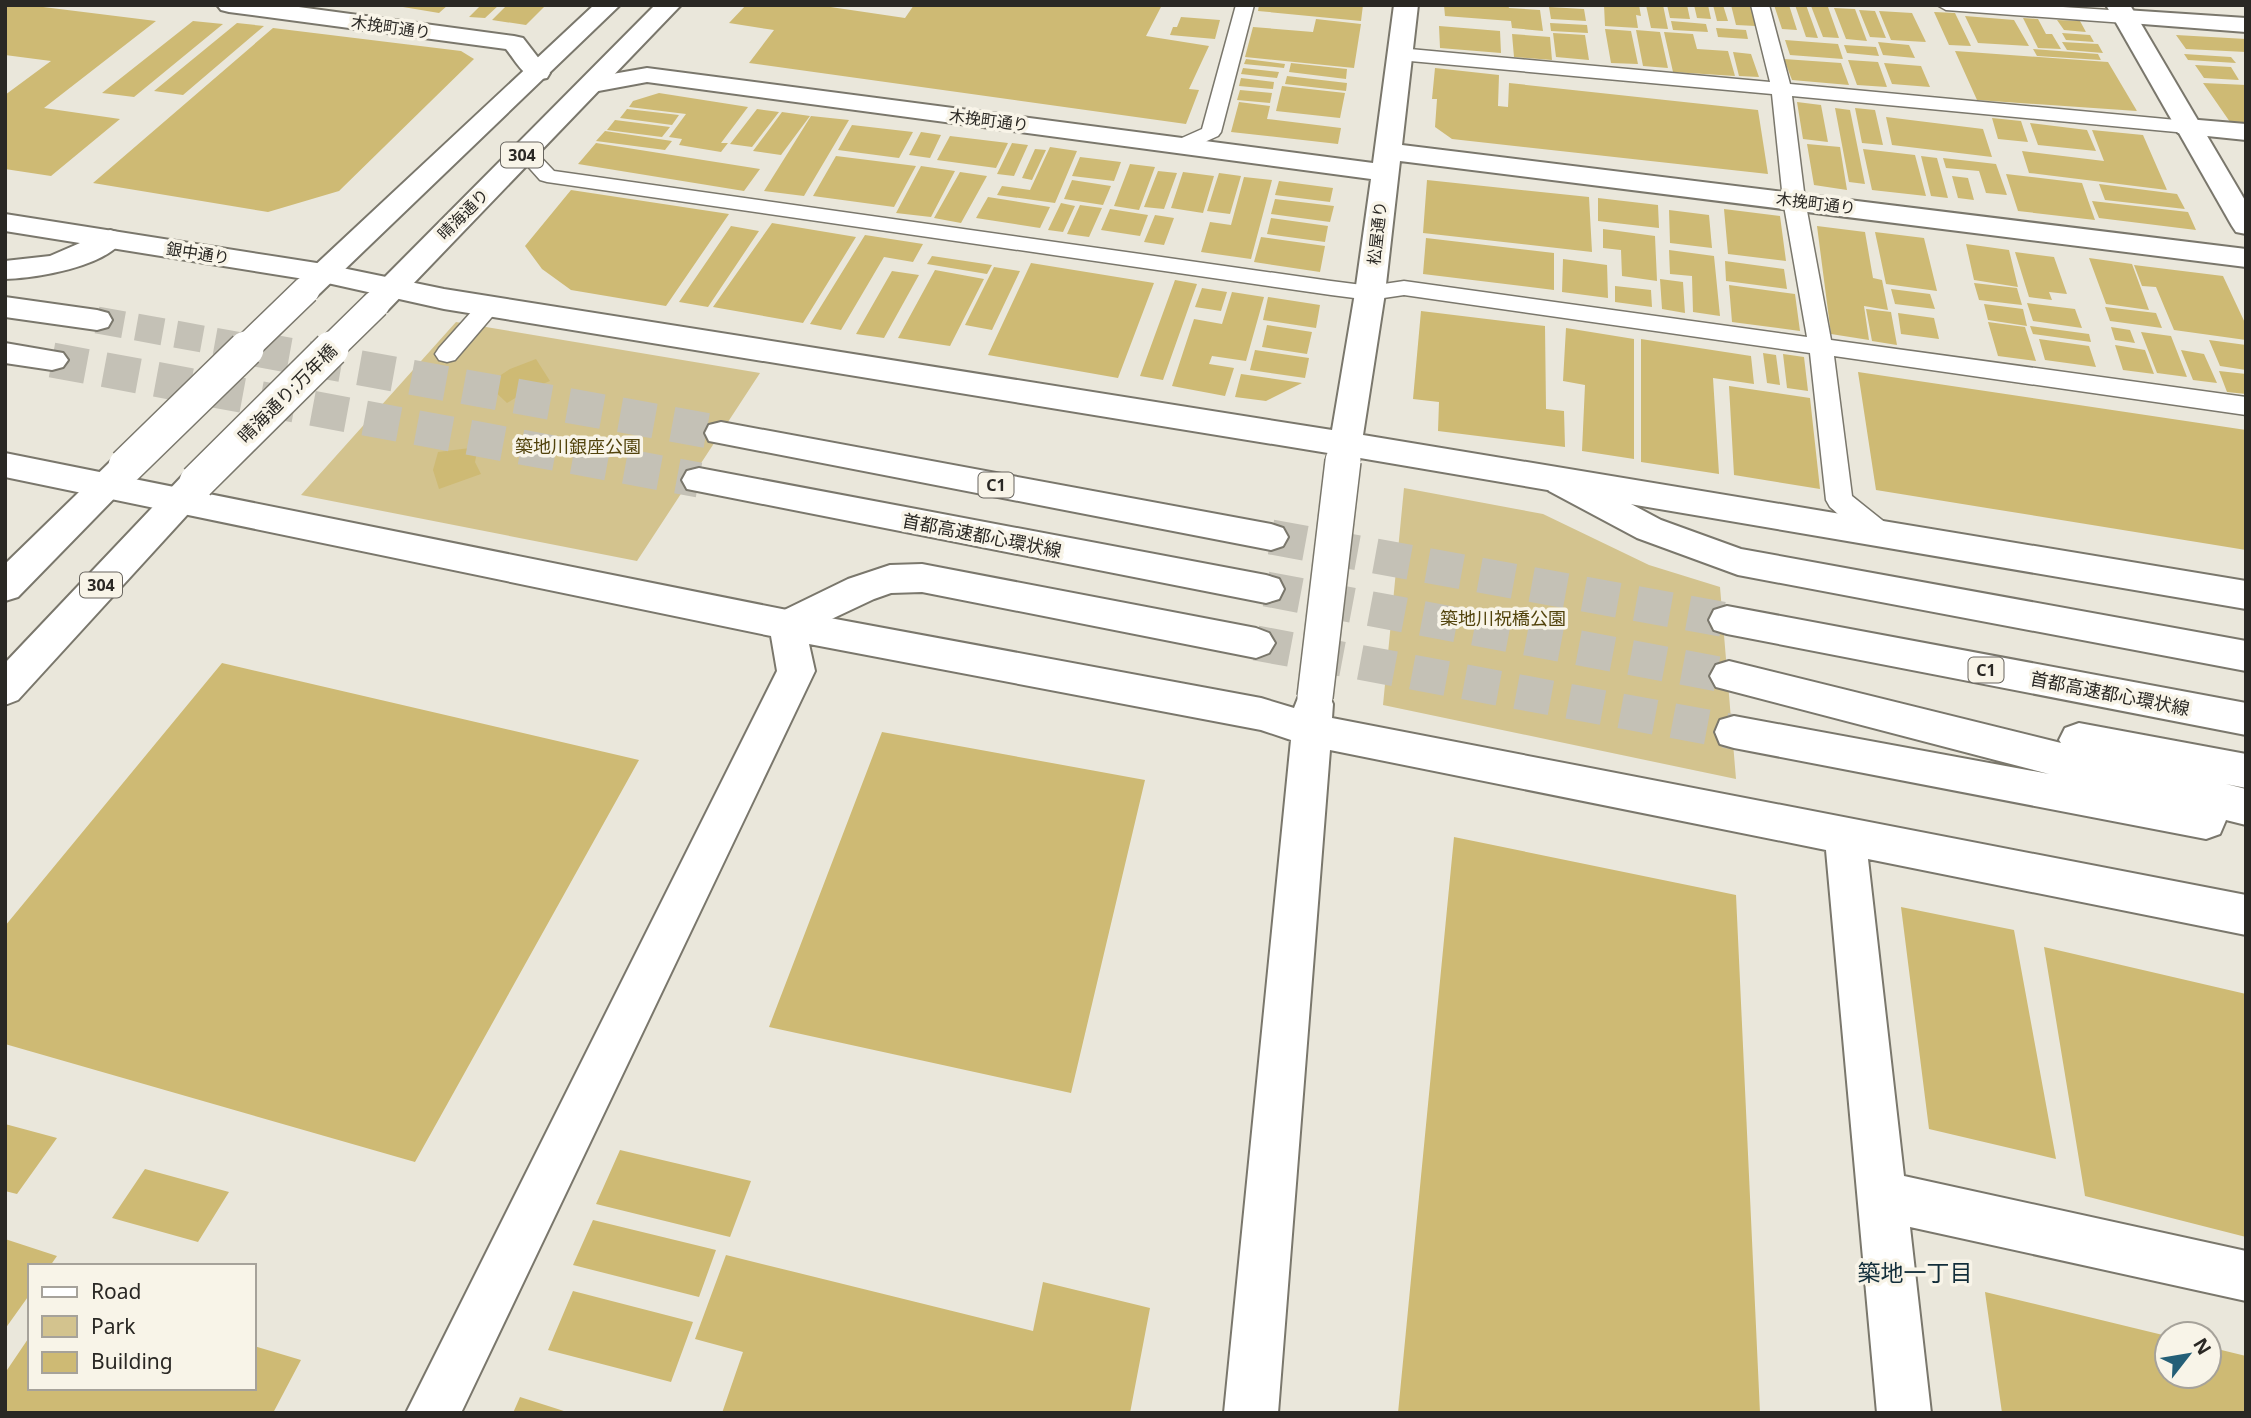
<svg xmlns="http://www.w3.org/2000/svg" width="2251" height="1418" font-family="'Noto Sans','Noto Sans JP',sans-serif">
  <rect width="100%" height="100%" fill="#eae7db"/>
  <path fill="#d3c38e" d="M456,322L760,373L637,561L301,495Z
    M1404,488L1543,514L1649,565L1720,587L1736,779L1383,705Z"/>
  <path fill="#ceba74" d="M5,5H27L156,21L44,108L120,119L51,176L5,169V95L51,61L5,55Z
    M391,5H448L439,13Z
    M481,5H499L485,18L469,17Z
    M507,5H539L545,6L526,25L492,20Z
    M746,5H817L905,18L914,5H1162L1146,36L1209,46L1189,89L1199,90L1186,124L749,63L774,30L729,23Z
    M1259,5H1363L1361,21L1258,11Z
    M1444,5H1508L1509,8L1540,10L1543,31L1512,28L1511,21L1445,16Z
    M1604,5H1639L1641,16L1636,15L1638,28L1605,26Z
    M1646,5H1663L1668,29L1651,28Z
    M1667,5H1687L1690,19L1670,18Z
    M1694,5H1708L1711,19L1697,18Z
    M1713,5H1723L1728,21H1717Z
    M1731,5H1750L1756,26L1736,25Z
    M1774,5H1789L1797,30L1782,29Z
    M1795,5H1806L1818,38L1806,37Z
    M1811,6L1828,7L1839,38L1823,37Z
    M1549,7L1584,9L1586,21L1551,19Z
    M1834,8L1855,9L1867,41L1846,39Z
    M1859,10L1875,11L1886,38L1870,37Z
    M1879,11L1912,13L1926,42L1891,40Z
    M1934,12L1955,13L1971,46L1949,45Z
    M1965,16L2014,20L2029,46L1978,43Z
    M1181,17L1220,20L1215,39L1170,35L1173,27H1177Z
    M2023,18L2038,19L2046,34H2052L2061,49L2038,48Z
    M1316,19L1361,24L1354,68L1245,57L1253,27L1313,32Z
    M2057,20L2080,21L2086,32L2064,30Z
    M193,21L223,24L134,97L102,93Z
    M1671,21L1706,24L1708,32L1673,30Z
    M237,23L264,26L183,95L154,91Z
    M1550,23L1587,25L1588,33L1551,31Z
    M1439,26L1500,31L1501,53L1440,48Z
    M273,28L461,51L474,59L339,191L268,212L93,183Z
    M1716,28L1746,30L1748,39L1718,37Z
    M1605,29L1631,31L1638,64L1611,63Z
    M1636,30L1660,32L1668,68L1643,66Z
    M1664,32L1693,34L1697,49L1728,51L1735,76L1673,72Z
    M1553,33L1585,35L1589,60L1556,57Z
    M2062,33L2090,35L2094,42L2066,40Z
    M1512,34L1550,37L1552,60L1514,57Z
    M2176,35L2246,39V52L2186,49Z
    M1785,40L1838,44L1843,59L1790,55Z
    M1878,42L1909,45L1915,58L1883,55Z
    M2062,42L2098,44L2103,53L2067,50Z
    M1844,45L1876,47L1879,56L1847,53Z
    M2033,49L2098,54L2101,60L2037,56Z
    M1955,51L2108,62L2137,111L1977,100Z
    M1733,52L1751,54L1759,77L1739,76Z
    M2184,54L2231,57L2236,63L2188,60Z
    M1246,59L1285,64L1284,68L1244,64Z
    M1784,59L1841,63L1849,85L1792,80Z
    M1848,60L1878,62L1887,87L1857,85Z
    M1291,63L1347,69L1346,79L1289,72Z
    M1884,63L1921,66L1930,87L1892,84Z
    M2195,65L2231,67L2239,80L2204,78Z
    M1243,68L1279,72L1277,78L1241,74Z
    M1435,68L1499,75L1498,106L1508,107L1509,83L1758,110L1768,174L1452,139L1435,127L1437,99H1432Z
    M1287,76L1347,83L1346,91L1285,84Z
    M1241,78L1274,82L1273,89L1239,86Z
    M2203,83L2246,85V123L2230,122Z
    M1282,86L1345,93L1340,118L1276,111Z
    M1240,90L1272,93L1270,103L1237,100Z
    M659,93L748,107L721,143H728L721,152L679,145L682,139L669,137L686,114L629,107L633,101Z
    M1239,102L1270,106L1267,119L1341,128L1338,144L1231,132Z
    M1797,102L1821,105L1828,142L1803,139Z
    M1835,108L1850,110L1865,184L1849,182Z
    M1855,108L1875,110L1883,145L1862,143Z
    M627,109L679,115L672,125L620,118Z
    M757,109L779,112L752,147L730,144Z
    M782,112L810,116L781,155L753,151Z
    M811,116L849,120L804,196L764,191Z
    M1886,117L1983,129L1992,157L1892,145Z
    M1992,118L2021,121L2028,142L1998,139Z
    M615,120L670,127L662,137L607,130Z
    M2030,123L2087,130L2096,151L2038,145Z
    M852,125L913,132L899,158L838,150Z
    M2092,130L2143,135L2167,190L2029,173L2022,151L2104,161Z
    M605,131L672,141L665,150L596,141Z
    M921,132L941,135L930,158L909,155Z
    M950,136L1008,143L996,168L937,160Z
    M596,143L760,169L744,191L578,164Z
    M1012,143L1028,145L1014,176L997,174Z
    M1807,144L1840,147L1847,190L1814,185Z
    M1050,147L1077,151L1055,203L997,195L1002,186L1030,190Z
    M1035,149L1046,150L1032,180L1022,178Z
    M1863,149L1915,155L1926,196L1872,190Z
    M836,156L916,166L894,207L813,196Z
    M1921,156L1937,158L1948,198L1931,196Z
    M1080,157L1121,162L1114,181L1072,176Z
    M1943,158L1996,164L2007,195L1986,193L1979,171L1946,168Z
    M1130,164L1155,167L1139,210L1114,206Z
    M921,166L955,171L931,217L896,213Z
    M1158,171L1177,173L1164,209L1144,207Z
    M960,172L987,176L961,223L934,218Z
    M1183,172L1214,176L1203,213L1171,208Z
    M1219,173L1241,176L1230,214L1207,211Z
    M2006,174L2082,183L2095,220L2018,211Z
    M1952,176L1968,178L1974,200L1958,198Z
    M1244,177L1272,180L1251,259L1201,252L1210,222L1231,225Z
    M1072,180L1111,186L1103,205L1064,199Z
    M1427,180L1589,197L1592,252L1423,233Z
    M1279,181L1333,188L1330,202L1275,195Z
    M2099,184L2177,194L2185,209L2105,200Z
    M571,190L729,214L666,306L571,290L542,269L525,246Z
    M988,197L1050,207L1040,228L976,218Z
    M1598,198L1658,205L1659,228L1598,221Z
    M1275,199L1334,206L1330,222L1271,214Z
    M2092,201L2188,212L2196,230L2099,218Z
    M1061,203L1075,206L1063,232L1048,230Z
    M1080,205L1102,208L1089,237L1067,234Z
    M1110,209L1148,215L1140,236L1101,230Z
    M1724,209L1780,216L1786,261L1728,254Z
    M1669,210L1709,215L1712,248L1670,243Z
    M1155,215L1174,218L1164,245L1144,242Z
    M1271,218L1328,226L1325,242L1267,234Z
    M772,223L856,237L803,323L713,307Z
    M731,226L759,231L708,307L679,302Z
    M1817,226L1865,232L1873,278L1882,280L1888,310L1864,306L1869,340L1831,334Z
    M1603,229L1655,236L1657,281L1622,276L1621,250L1603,248Z
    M1875,232L1924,238L1937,291L1886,284Z
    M865,235L923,244L913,262L884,257L841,330L810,324Z
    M1261,237L1325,246L1320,272L1254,262Z
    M1426,238L1554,253V290L1423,274Z
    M1966,244L2009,250L2018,287L1974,280Z
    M1669,250L1714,256L1720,316L1693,312L1692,276L1670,274Z
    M2015,252L2054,257L2067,294L2049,292L2052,300L2029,297Z
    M932,256L992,265L987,274L927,264Z
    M2089,258L2132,264L2149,310L2106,304Z
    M1563,259L1607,265L1608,298L1562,292Z
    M1725,261L1784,269L1787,289L1726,281Z
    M1031,263L1154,283L1118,378L988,355Z
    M2134,265L2223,276L2246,325V340L2174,330L2156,287L2142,286Z
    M994,267L1020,271L992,330L965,325Z
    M935,270L984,279L950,346L898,338Z
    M892,271L919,275L884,338L856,334Z
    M1660,279L1683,282L1685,313L1662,309Z
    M1175,280L1197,284L1163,380L1140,376Z
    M1974,283L2017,288L2022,305L1979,300Z
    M1729,285L1795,294L1800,331L1732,322Z
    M1615,286L1651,290L1652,307L1615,302Z
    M1202,288L1227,292L1221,311L1195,307Z
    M1891,289L1930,294L1935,309L1895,304Z
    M1232,292L1264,297L1246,361L1212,356L1209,364L1234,368L1225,396L1172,386L1194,319L1222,324Z
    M1268,297L1320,305L1316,328L1263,320Z
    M2027,303L2075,309L2082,328L2033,321Z
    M1984,304L2023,309L2027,326L1988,320Z
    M2105,307L2156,313L2162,328L2110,321Z
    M1866,309L1891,312L1897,345L1872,341Z
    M1421,311L1545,326L1546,409L1564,411L1565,447L1438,431L1439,402L1413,399Z
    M1898,313L1934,318L1939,339L1901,334Z
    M1988,322L2025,327L2036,361L1998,356Z
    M1267,325L1312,332L1307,354L1262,347Z
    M2030,326L2089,334L2091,342L2033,334Z
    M2111,327L2130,330L2135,343L2115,340Z
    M1566,328L1634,339V459L1582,451L1585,385L1563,381Z
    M2141,332L2171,336L2187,377L2157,373Z
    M1641,339L1751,356L1754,384L1713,378L1719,474L1641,462Z
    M2039,339L2089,346L2096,367L2045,360Z
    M2209,340L2246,345V370L2220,366Z
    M2115,345L2145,350L2154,374L2123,370Z
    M1255,350L1309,358L1305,378L1250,370Z
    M2181,350L2204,354L2217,383L2193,380Z
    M1763,353L1776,355L1780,385L1767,383Z
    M1783,354L1804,357L1808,391L1787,388Z
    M536,359L550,381L528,390L507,403L487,384L510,369Z
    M2219,371L2246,374V394L2227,392Z
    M1858,372L2246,430V550L1876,490Z
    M1241,374L1302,383L1266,401L1235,397Z
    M1729,386L1810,398L1820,489L1734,475Z
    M478,447L475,462L481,474L439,489L433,470L438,452Z
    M222,663L639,760L415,1162L5,1044V926Z
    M882,732L1145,780L1071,1093L769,1027Z
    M1454,837L1736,895L1760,1413H1398Z
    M1901,907L2014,930L2056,1159L1929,1129Z
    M2044,947L2246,994V1237L2085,1196Z
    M5,1124L57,1138L17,1194L5,1191Z
    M620,1150L751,1181L730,1237L596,1204Z
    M145,1169L229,1192L198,1242L112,1218Z
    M593,1220L716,1250L699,1297L573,1265Z
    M5,1239L57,1256L50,1266H30V1294L5,1329Z
    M726,1255L1033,1331L1043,1282L1150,1308L1130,1413H722L743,1352L695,1339Z
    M573,1291L693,1322L671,1382L548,1350Z
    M1985,1292L2167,1336V1376H2209V1347L2246,1356V1413H2002Z
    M30,1336V1388H254V1346L301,1360L273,1413H5V1373Z
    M520,1397L567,1412V1413H513Z"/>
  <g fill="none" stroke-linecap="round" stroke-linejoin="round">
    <path stroke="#c4c1b6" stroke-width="27" stroke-dasharray="27 13" stroke-linecap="butt" d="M97,320L264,350"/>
    <path stroke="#c4c1b6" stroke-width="35" stroke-dasharray="35 18" stroke-linecap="butt" d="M255,349L721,433
      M52,360L699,480
      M1271,537L1727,620
      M1266,589L1729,676
      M1256,643L1734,732"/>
    <defs>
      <path id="service" d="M1236,5H1254L1221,132L1218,136L1189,149H1175L1172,145L1175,141L1202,129Z
        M1751,5H1769L1790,84L2187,121L2194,123L2197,127L2194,131L2187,133L1792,96L1805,200L1831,340L2246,397V415L1834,356L1852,496L1887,524L1891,531L1887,538C1866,545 1846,520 1830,507L1826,500L1810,353L1404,295L1370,300L1331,295L547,182L540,180L515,152L518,148H532L554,171L1331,281L1370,286L1404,281L1807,337L1783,200L1772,94L1399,60L1390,54L1399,48L1770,82Z
        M1937,5H2031L2125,11L2134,17L2125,23L1946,10Z
        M489,299L497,301L501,306L497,311L455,360L447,362L439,360L435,354L439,348L481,301Z"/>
      <path id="minor" d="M217,5H284L514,36L523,38L550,73L547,78C526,83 518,64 506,49L229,12L221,10Z
        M1394,5H1418L1402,145L2246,249V267L1400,161L1385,293L1363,435L2246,581V609L1360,458L1355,469L1343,473L1331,469L1326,461L1328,453L444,309L323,282L5,231V214L323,264L444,289L1332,430L1355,293L1371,179L647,82L593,92L584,89L580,84L584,79L647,68L1373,163Z
        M2125,10L2246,18V32L2117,22L2113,17L2117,12Z
        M2187,119L2246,124V140L2178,133L2174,127L2178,121Z
        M5,453L787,610L1261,698L1294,708L1300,693L1314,688L1328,693L1333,704L1332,718L2246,895V935L1868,859L1904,1176L2246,1251V1301L1910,1227L1931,1413H1877L1826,850L1330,750L1278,1413H1224L1291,740L1261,730L809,644L815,671L461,1413H406L777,671L771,636L5,477Z"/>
      <path id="tertiary" d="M2106,5H2130L2246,202V234L2236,232L2232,226Z"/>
      <path id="primary" d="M594,5H620L316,297L306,299L296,297L291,290L296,283Z
        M655,5H681L387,311L376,314L365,311L361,304L365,297Z
        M126,454L138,458L143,466L138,474L18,597L5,601V564L114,458Z
        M197,470L209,473L214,482L209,491L18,700L5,705V663L185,473Z"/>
      <path id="motorway" d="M110,230L120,233L124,239C105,267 37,278 5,279V261L50,256Z
        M5,297L97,310L108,313L112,320L108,327L97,330L5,317Z
        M5,343L63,353L68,360L63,367L52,370L5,363Z
        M721,422L1271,524L1283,528L1288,537L1283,546L1271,550L709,441L705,433L709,425Z
        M699,468L1266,575L1279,579L1284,589L1279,599L1266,603L687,489L682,480L687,471Z
        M1561,470L1573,473L1661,520L1741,549L2246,641V671L1738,575L1637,538L1549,491L1544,482L1549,473Z
        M922,564L1256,628L1269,633L1275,643L1269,653L1256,658L922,592L891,593L874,599L787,640L774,635L769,625L774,615L848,579L890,565Z
        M1727,606L2246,703V735L1727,634L1714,630L1709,620L1714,610Z
        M1729,661L2061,743L2059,740L2065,728L2079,723L2246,754V788L2226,784L2246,789V825L2226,820L2220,834L2206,839L1734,748L1720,744L1715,732L1720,720L1734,716L2049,774L1716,687L1710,676L1716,665Z"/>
    </defs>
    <use href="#service" stroke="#7a776c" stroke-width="3"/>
    <use href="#minor" stroke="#7a776c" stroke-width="4"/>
    <use href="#tertiary" stroke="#7a776c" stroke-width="4"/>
    <use href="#primary" stroke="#7a776c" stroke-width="4"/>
    <use href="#motorway" stroke="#7a776c" stroke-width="4"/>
    <use href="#service" fill="#fff" fill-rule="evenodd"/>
    <use href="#minor" fill="#fff" fill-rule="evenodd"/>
    <use href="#tertiary" fill="#fff" fill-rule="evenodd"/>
    <use href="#primary" fill="#fff" fill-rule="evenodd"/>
    <use href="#motorway" fill="#fff" fill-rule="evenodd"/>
    <defs>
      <path id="minor-bridge" d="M1315,697L1343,461"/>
      <path id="primary-bridge-far1" d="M244,350L306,290
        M329,350L376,304"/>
      <path id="primary-bridge" d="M126,466L246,349
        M197,482L331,349"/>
    </defs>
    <use href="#minor-bridge" stroke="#7a776c" stroke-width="38" stroke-linecap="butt"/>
    <use href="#primary-bridge-far1" stroke="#7a776c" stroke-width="30" stroke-linecap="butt"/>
    <use href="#primary-bridge" stroke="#7a776c" stroke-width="38" stroke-linecap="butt"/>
    <use href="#minor-bridge" stroke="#fff" stroke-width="35"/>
    <use href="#primary-bridge-far1" stroke="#fff" stroke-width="27"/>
    <use href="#primary-bridge" stroke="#fff" stroke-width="35"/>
  </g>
  <g text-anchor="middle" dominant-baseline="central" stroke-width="7" stroke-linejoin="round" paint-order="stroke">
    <g font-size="16" fill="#2a2824" stroke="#f8f4e8">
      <text transform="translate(391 27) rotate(8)">木挽町通り</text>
      <text transform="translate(989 120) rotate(7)">木挽町通り</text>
      <text transform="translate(1816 203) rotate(7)">木挽町通り</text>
      <text transform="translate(463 214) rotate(-45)">晴海通り</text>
      <text transform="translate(1377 233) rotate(-84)">松屋通り</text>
      <text transform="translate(198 253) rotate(9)">銀中通り</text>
    </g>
    <g fill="#f8f4e8" stroke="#68655f" stroke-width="2">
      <rect x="501" y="142.5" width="42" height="25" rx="5"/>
      <rect x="978.5" y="472.5" width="35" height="25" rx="5"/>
      <rect x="80" y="572.5" width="42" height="25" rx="5"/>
      <rect x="1968.5" y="657.5" width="35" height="25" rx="5"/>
    </g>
    <g font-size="16" font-weight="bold" fill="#2a2824">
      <text x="522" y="155">304</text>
      <text x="996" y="485">C1</text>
      <text x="101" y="585">304</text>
      <text x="1986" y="670">C1</text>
    </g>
    <g font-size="18" fill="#2a2824" stroke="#f8f4e8">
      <text transform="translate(287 393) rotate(-45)">晴海通り;万年橋</text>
      <text transform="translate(982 535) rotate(11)">首都高速都心環状線</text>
      <text transform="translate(2110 693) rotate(11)">首都高速都心環状線</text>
    </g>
    <g font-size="18" fill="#52430c" stroke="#f8f4e8">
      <text x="578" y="446">築地川銀座公園</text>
      <text x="1503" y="618">築地川祝橋公園</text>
    </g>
    <g font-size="23" fill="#122e3a" stroke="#f8f4e8">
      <text x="1915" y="1272">築地一丁目</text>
    </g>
  </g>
  <rect width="2251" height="1418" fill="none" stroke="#2a2824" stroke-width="14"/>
  <rect x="28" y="1264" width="228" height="126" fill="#f8f4e8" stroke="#a6a29a" stroke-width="2"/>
  <rect x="42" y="1287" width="35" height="10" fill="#ffffff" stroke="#a6a29a" stroke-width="2"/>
  <text x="91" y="1299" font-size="21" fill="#2a2824">Road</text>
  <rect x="42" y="1316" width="35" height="21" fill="#d3c38e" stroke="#a6a29a" stroke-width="2"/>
  <text x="91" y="1334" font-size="21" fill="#2a2824">Park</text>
  <rect x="42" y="1352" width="35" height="21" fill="#ceba74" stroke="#a6a29a" stroke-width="2"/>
  <text x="91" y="1369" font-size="21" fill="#2a2824">Building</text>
  <g transform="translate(2188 1355) rotate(59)"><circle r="33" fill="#f8f4e8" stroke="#a6a29a" stroke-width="2"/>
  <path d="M0-5L12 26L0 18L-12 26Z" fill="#245f77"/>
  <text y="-10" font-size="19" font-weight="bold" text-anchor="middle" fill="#2a2824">N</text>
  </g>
</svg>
